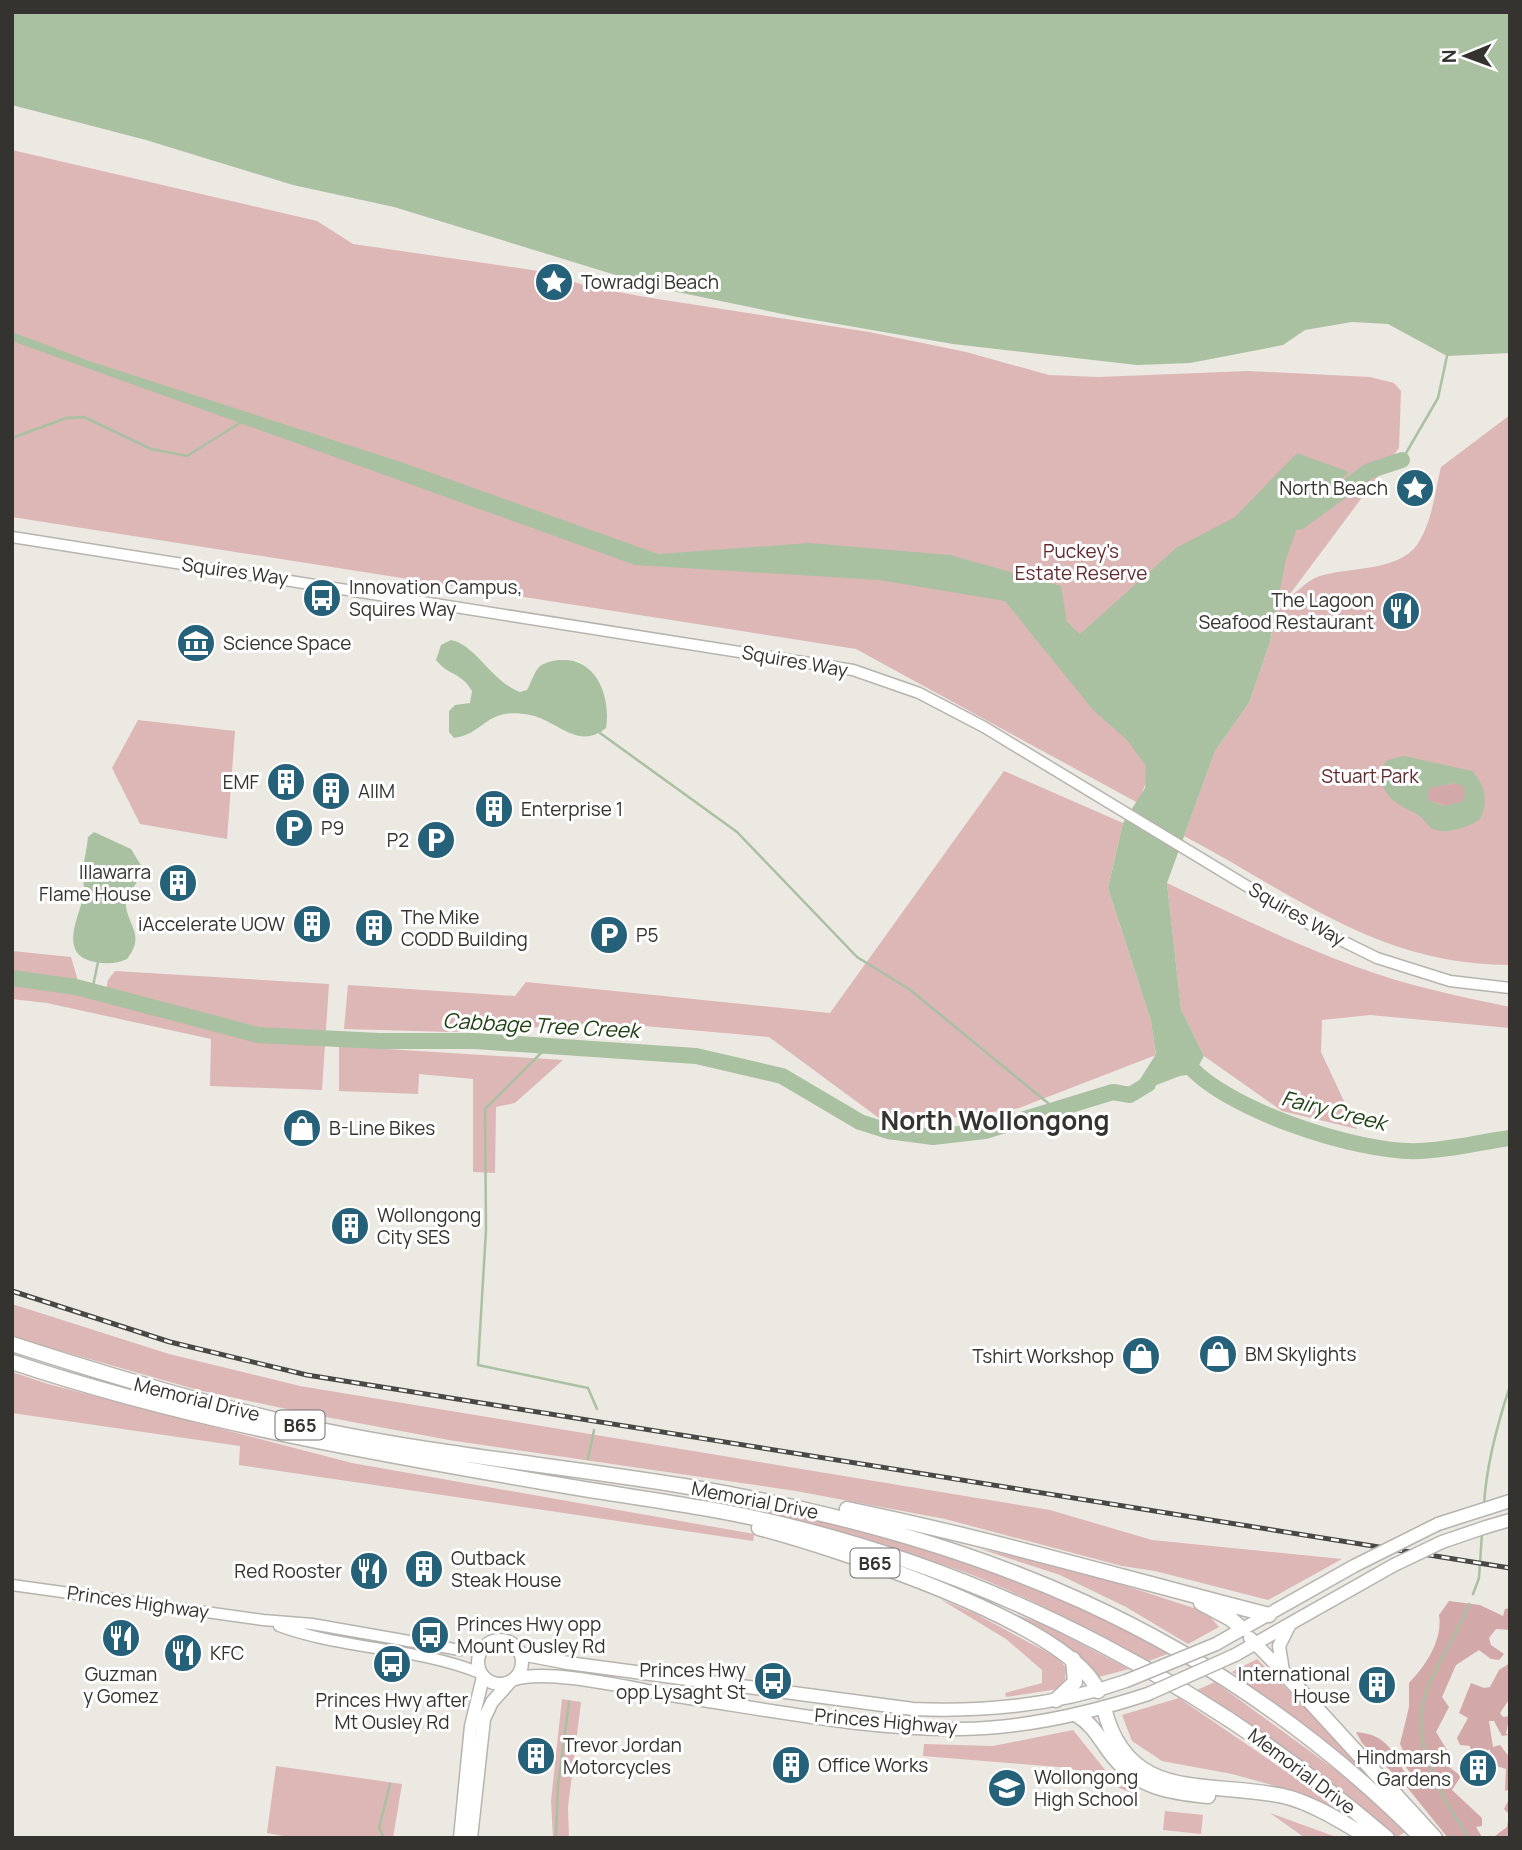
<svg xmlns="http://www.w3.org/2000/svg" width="1522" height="1850" font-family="Manrope,sans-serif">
  <rect width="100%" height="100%" fill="#ece8e2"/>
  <path fill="#ddb6b6" d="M12,150L317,221L353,244L539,271L587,286L645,297L869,332L966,352L1049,375L1099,377L1248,371L1370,377L1394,383L1401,391L1399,448L1281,606C1292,597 1306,580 1320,576C1348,567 1397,572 1417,545C1432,523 1435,492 1441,467L1510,415V965C1379,965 1294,894 1184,836L1215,751L1249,703L1270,642L1277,611L1145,785L1138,803L856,649L12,517Z
    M138,720L235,731L227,839L140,824L112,768Z
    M1004,771L1123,823L1108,888L1151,1021L1156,1055L1019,1108L938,1120L883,1121L769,1037L610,1023L451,1032L344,1029L348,985L515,996L526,982L830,1013Z
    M1167,883C1228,912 1290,942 1354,966C1405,985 1457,996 1510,1007V1028L1370,1015L1322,1020L1321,1052L1357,1129L1282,1111L1204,1056L1181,1009Z
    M12,951L71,957L78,981L106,990L108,980L115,971L329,984L322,1090L210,1086L211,1039L47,1003L12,999Z
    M339,1046L563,1060L515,1103L496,1107L495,1173L473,1172V1079L419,1074L418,1094L339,1091Z
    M12,1304L169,1354L300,1386L1050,1510L1152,1540L1342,1559L1268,1600L1155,1571L1122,1566L945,1519L796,1491L449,1440L310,1414L198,1390L12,1337Z
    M12,1372L48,1384L352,1463L754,1534L753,1541L239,1465L240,1446L12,1413Z
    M722,1500C789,1513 855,1524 920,1544C1007,1570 1090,1612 1170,1653L1149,1661C1089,1631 1030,1597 967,1573C888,1544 804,1525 721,1507Z
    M980,1549L1068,1567L1206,1612L1219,1627L1188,1644L1126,1607L1060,1575Z
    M948,1589L1047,1626L1129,1669L1099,1677L1076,1655Z
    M940,1599L976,1614L1058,1658L1066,1668L1065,1679L1058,1689L1006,1697L1005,1693L1042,1683V1670L1006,1639Z
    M1257,1659L1402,1804L1232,1672Z
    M1215,1682L1337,1771L1407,1831L1395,1838L1298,1758L1197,1690Z
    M1179,1698L1303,1783L1345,1816L1290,1790L1232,1774L1162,1761L1132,1741L1122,1715Z
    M562,1699L581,1702L568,1807L569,1838H553L551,1801Z
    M1073,1730L1106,1771L1142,1797L1070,1768L923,1756L924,1744L993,1746Z
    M276,1766L402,1784L393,1838H294L267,1833Z
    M1165,1811L1203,1815L1201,1834L1163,1830Z
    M1270,1813L1339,1838H1305Z"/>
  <path fill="#d3a8a8" d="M1458,783L1464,787L1465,797L1462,802L1449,807L1428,800L1426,792L1429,788Z
    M1449,1601L1480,1605L1503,1616L1505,1609L1510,1608V1630L1496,1629L1489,1638L1491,1645L1504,1654L1499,1660L1491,1659L1479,1650L1456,1665L1442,1697L1449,1707L1436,1732L1447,1750L1449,1767L1461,1776L1452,1790L1482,1818V1826L1476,1827L1482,1837L1495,1836L1507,1827L1509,1814L1504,1809L1510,1797V1838H1448L1406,1786L1362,1743L1356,1732C1389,1735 1392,1752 1407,1776L1412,1775L1405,1766V1755L1400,1744L1409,1707V1683C1425,1666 1443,1641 1439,1615Z
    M1510,1663V1698L1500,1713L1503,1717L1510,1716L1506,1733L1508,1735L1502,1736L1494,1721H1489L1493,1747L1500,1745L1510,1758V1789L1505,1791L1506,1769L1490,1764V1749L1481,1756V1753L1471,1752L1470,1746L1460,1745L1457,1738L1468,1718L1459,1713L1471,1683L1484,1688L1490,1687L1499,1670Z"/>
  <path fill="#a9c1a1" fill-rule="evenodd" d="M12,12H1510V353L1447,356L1388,324L1352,322L1305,330L1283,345L1190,363L1137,365L953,344L797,317L658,288L394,207L293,185L146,140L12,105Z
    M12,332L92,362L401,462L658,554L809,543L950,555L1061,586L1067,622L1080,634L1176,548L1235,517L1297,453L1349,472L1299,522L1286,559L1270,642L1249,703L1215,751L1167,883L1181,1009L1204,1056L1194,1074L1180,1076L1130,1095L1156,1054L1151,1021L1108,888L1123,823L1145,788L1146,766L1127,740L1093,710L1005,601L879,580L635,565L12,341Z
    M451,640C475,644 492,682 520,692L527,690C531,683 534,672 540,666C546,662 555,660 561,660C598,658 611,699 606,728C578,751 557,720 530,715C485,706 486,734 454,738L449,732V711L455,705L470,703L472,691C461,672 447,675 436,660L441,645Z
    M1404,756L1472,771C1485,784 1489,803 1480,819C1470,827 1446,835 1433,829C1426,825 1424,818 1417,814C1397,805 1380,795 1380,771L1387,760ZM1455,783L1464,787L1465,797L1462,802L1444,806L1428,800L1429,788Z
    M94,832L131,849L142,867C142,882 124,894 126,907C129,926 145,936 127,959C116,964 107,964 95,962C59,955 77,921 83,898C86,889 82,879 83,870C84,859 87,848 88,837Z"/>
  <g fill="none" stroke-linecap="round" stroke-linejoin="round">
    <path stroke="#a9c1a1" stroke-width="2.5" d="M12,438L66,418L84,417L151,449L187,456L243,421
      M1402,460L1438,398L1447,356
      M600,733L737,832L857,957L909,989L1054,1108
      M92,991L98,962
      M548,1046L485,1109L486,1230L478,1365L588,1388L597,1409
      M588,1459L594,1430
      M1484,1506C1486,1465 1497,1425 1510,1386
      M1473,1594L1479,1578L1482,1533
      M384,1838L379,1828L390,1784
      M556,1838L558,1786L569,1702
      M1469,1838C1439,1793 1404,1737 1430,1682C1442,1655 1459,1631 1469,1604"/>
    <path stroke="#a9c1a1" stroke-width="16" d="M1282,513L1299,522L1369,471L1402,460
      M12,978L76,987L258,1035L379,1041H475L696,1056L782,1076L860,1122L888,1131L933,1137L985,1131L1113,1092L1130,1095L1148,1084
      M1184,1059C1217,1108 1360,1154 1419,1151C1449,1150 1480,1142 1510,1138"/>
    <defs>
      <path id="secondary" d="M12,537L853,670L919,693L984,727L1316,928L1377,958L1450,981L1510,988
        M12,1585L263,1620L312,1624L460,1650L487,1645
        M279,1626C344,1650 416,1647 480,1673"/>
      <path id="primary" d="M1438,1524L1510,1501
        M1486,1527L1510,1520
        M1250,1638L1284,1673
        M478 1662a22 22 0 1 1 44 0a22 22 0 1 1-44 0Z
        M1216,1644L1354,1566
        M521,1654L568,1663L913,1709C985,1712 1058,1705 1126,1681
        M1235,1655L1394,1565
        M1283,1671L1279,1646L1289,1626
        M515,1679C551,1668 637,1690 677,1696C770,1710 867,1730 961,1729C1025,1728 1087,1714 1148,1694
        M460,1838L471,1726L483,1677
        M471,1838L484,1719L492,1702L509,1683"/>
      <path id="highway" d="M12,1344C114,1377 217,1408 321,1430C441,1455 563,1466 684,1486C971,1534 1213,1628 1422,1838
        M12,1362C189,1421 371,1453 554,1484C629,1497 706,1506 781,1524C1006,1578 1211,1688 1387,1838
        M847,1509C989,1538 1128,1579 1269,1615
        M759,1528C831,1547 1070,1623 1098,1691
        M1201,1603L1231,1619L1242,1629
        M1284,1673L1435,1838
        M1056,1700L1075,1682L1073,1659
        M1104,1708C1127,1804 1207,1780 1283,1796C1311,1802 1344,1823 1369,1838
        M1077,1715C1091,1723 1099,1737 1109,1751C1135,1787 1167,1792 1208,1796"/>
    </defs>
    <use href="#secondary" stroke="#b7b3ae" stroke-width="13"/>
    <use href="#primary" stroke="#b7b3ae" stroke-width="15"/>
    <use href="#highway" stroke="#b7b3ae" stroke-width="17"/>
    <use href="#secondary" stroke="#fff" stroke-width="10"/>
    <use href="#primary" stroke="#fff" stroke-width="12"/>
    <use href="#highway" stroke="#fff" stroke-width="14"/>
    <defs>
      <path id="rail" d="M12,1291L170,1342L307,1375L1510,1568"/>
    </defs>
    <use href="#rail" stroke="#494845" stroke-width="5"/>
    <use href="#rail" stroke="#fff" stroke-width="2.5" stroke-dasharray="8" stroke-linecap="butt"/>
    <defs>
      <path id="primary-bridge" d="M1394,1565L1442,1542L1486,1527
        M1354,1566L1438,1524
        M1126,1681L1216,1644
        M1148,1694L1235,1655"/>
    </defs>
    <use href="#primary-bridge" stroke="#b7b3ae" stroke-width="15" stroke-linecap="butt"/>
    <use href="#primary-bridge" stroke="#fff" stroke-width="12"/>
  </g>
  <defs>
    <symbol id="sight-disc" viewBox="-11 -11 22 22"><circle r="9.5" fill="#26617a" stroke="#fff"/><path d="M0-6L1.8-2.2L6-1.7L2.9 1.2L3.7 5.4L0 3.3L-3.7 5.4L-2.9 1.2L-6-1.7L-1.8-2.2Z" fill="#fff"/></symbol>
    <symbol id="bus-disc" viewBox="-11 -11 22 22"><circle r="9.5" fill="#26617a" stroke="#fff"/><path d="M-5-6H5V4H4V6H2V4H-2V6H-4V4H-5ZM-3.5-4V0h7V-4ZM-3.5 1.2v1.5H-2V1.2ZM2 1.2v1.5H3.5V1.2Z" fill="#fff"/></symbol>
    <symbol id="restaurant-disc" viewBox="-11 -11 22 22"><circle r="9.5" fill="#26617a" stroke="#fff"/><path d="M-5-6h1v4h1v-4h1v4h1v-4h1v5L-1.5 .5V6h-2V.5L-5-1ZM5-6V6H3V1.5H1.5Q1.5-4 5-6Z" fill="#fff"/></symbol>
    <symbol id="museum-disc" viewBox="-11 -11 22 22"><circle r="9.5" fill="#26617a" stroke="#fff"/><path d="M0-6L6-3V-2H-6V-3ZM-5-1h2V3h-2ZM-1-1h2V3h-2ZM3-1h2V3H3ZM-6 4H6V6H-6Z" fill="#fff"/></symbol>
    <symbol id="building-disc" viewBox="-11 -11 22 22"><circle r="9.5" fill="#26617a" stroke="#fff"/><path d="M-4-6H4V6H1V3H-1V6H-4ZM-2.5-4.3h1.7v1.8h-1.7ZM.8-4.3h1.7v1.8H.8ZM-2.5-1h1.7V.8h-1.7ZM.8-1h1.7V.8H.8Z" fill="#fff"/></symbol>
    <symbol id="parking-disc" viewBox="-11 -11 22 22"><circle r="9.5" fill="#26617a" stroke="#fff"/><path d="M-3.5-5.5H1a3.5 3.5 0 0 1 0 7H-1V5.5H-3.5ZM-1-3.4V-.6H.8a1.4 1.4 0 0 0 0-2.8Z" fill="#fff"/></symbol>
    <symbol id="shop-disc" viewBox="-11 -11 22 22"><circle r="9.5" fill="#26617a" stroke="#fff"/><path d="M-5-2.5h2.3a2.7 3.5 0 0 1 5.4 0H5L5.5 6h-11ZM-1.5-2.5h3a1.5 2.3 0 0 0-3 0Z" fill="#fff"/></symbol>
    <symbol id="school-disc" viewBox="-11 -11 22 22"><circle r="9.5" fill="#26617a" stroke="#fff"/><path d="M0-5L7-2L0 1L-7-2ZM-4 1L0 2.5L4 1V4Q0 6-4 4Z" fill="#fff"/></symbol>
  </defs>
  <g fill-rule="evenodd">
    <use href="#sight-disc" x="532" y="260" width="44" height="44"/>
    <use href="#sight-disc" x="1393" y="466" width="44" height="44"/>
    <use href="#bus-disc" x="300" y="576" width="44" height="44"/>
    <use href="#restaurant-disc" x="1379" y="589" width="44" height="44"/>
    <use href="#museum-disc" x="174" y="621" width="44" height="44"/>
    <use href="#building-disc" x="264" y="760" width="44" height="44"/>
    <use href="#building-disc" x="309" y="769" width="44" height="44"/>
    <use href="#building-disc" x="472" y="787" width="44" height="44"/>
    <use href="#parking-disc" x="272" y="806" width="44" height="44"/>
    <use href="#parking-disc" x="414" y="818" width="44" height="44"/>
    <use href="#building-disc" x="156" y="861" width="44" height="44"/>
    <use href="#building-disc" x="290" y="902" width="44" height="44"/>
    <use href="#building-disc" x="352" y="906" width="44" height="44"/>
    <use href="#parking-disc" x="587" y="913" width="44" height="44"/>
    <use href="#shop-disc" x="280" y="1106" width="44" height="44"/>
    <use href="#building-disc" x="328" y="1204" width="44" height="44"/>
    <use href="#shop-disc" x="1196" y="1332" width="44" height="44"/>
    <use href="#shop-disc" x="1119" y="1334" width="44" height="44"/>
    <use href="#building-disc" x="402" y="1547" width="44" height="44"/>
    <use href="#restaurant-disc" x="347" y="1549" width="44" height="44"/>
    <use href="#bus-disc" x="408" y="1613" width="44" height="44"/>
    <use href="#restaurant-disc" x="99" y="1616" width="44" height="44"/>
    <use href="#restaurant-disc" x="161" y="1631" width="44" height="44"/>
    <use href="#bus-disc" x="370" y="1642" width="44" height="44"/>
    <use href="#bus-disc" x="751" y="1659" width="44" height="44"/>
    <use href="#building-disc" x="1355" y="1663" width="44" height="44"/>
    <use href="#building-disc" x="514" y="1734" width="44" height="44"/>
    <use href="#building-disc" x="769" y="1743" width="44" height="44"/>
    <use href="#building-disc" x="1456" y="1746" width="44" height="44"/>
    <use href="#school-disc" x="985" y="1766" width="44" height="44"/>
  </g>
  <g text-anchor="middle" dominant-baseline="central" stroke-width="6" stroke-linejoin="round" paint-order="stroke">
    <g fill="#fff" stroke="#71706e" stroke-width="2">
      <rect x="275.5" y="1410.5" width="49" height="29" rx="5"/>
      <rect x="850.5" y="1548.5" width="49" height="29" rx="5"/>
    </g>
    <g font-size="18" font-weight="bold" fill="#343330">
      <text x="300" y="1425">B65</text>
      <text x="875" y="1563">B65</text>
    </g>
    <g font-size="19" fill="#343330" stroke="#fff" text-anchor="start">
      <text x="581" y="282">Towradgi Beach</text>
      <text x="1388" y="488" text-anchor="end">North Beach</text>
      <text x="349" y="587">Innovation Campus,<tspan x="349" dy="22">Squires Way</tspan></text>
      <text x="1374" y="600" text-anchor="end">The Lagoon<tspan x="1374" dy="22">Seafood Restaurant</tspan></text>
      <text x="223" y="643">Science Space</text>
      <text x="259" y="782" text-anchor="end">EMF</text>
      <text x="358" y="791">AIIM</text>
      <text x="521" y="809">Enterprise 1</text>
      <text x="321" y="828">P9</text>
      <text x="409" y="840" text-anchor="end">P2</text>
      <text x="151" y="872" text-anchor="end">Illawarra<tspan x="151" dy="22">Flame House</tspan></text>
      <text x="401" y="917">The Mike<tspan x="401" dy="22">CODD Building</tspan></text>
      <text x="285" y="924" text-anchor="end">iAccelerate UOW</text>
      <text x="636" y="935">P5</text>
      <text x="329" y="1128">B-Line Bikes</text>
      <text x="377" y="1215">Wollongong<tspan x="377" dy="22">City SES</tspan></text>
      <text x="1245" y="1354">BM Skylights</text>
      <text x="1114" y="1356" text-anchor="end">Tshirt Workshop</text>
      <text x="451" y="1558">Outback<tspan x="451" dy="22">Steak House</tspan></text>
      <text x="342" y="1571" text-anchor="end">Red Rooster</text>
      <text x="457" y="1624">Princes Hwy opp<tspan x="457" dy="22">Mount Ousley Rd</tspan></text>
      <text x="210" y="1653">KFC</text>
      <text x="746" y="1670" text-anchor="end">Princes Hwy<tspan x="746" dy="22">opp Lysaght St</tspan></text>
      <text x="121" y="1674" text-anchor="middle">Guzman<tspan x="121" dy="22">y Gomez</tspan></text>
      <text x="1350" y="1674" text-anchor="end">International<tspan x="1350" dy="22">House</tspan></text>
      <text x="392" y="1700" text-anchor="middle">Princes Hwy after<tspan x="392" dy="22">Mt Ousley Rd</tspan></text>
      <text x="563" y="1745">Trevor Jordan<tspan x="563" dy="22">Motorcycles</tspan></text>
      <text x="1451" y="1757" text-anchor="end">Hindmarsh<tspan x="1451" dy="22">Gardens</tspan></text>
      <text x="818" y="1765">Office Works</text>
      <text x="1034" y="1777">Wollongong<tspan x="1034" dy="22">High School</tspan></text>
    </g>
    <g font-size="19" fill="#622a2e" stroke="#fff">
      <text x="1081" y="551">Puckey's<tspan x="1081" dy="22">Estate Reserve</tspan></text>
      <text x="1370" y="776">Stuart Park</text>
    </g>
    <g font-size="19" fill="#343330" stroke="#fff">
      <text transform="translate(235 571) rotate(8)">Squires Way</text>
      <text transform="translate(795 661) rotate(10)">Squires Way</text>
      <text transform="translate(1297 914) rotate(30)">Squires Way</text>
      <text transform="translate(197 1399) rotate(14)">Memorial Drive</text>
      <text transform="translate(755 1500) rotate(11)">Memorial Drive</text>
      <text transform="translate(138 1602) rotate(8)">Princes Highway</text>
      <text transform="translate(886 1721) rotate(5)">Princes Highway</text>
      <text transform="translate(1302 1771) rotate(37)">Memorial Drive</text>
    </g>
    <g font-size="21" font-style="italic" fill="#204114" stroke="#fff">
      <text transform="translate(541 1025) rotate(3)">Cabbage Tree Creek</text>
      <text transform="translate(1334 1110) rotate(14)">Fairy Creek</text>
    </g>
    <g font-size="26" font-weight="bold" fill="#343330" stroke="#fff">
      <text x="995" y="1120">North Wollongong</text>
    </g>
  </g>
  <rect width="1522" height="1850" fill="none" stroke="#343330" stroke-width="28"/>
  <g transform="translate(1466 56) rotate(269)" stroke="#ffffff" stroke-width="5" paint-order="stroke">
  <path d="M0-5L12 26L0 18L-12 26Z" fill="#343330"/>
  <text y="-10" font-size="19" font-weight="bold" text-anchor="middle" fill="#343330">N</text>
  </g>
</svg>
